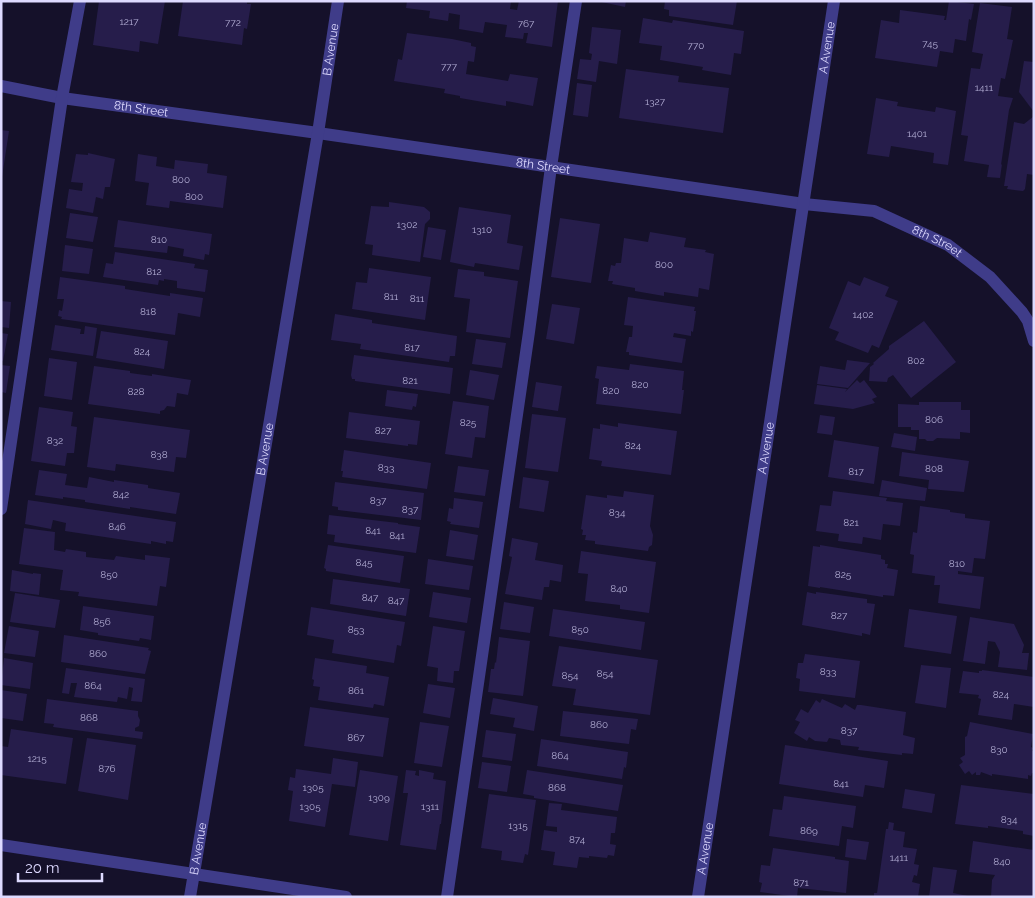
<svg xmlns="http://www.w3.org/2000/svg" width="1035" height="898" font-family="Raleway,sans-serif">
  <rect width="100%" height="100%" fill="#15112a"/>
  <path fill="#261d4b" d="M99,1H165L158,44L140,41L139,52L93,45Z
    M183,1H247V4H251L247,29L244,28L242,45L178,36Z
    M407,1H511L510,9L517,10L519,1H558L552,47L526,43L528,33H524L523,39L505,37L507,25L485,22L483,33L459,29L460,15L449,13L448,21L429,18L430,11L406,8Z
    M597,1H626L625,7Z
    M665,1H737L733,25L669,16V10L664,9Z
    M949,1L974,4L971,20L969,19L966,41L955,39L953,53L940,51L937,67L875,58L881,20L899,23L900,10L945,16L944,20H946Z
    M980,3L1012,7L1007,39L1013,40L1005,79L1001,78L998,96L1013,98L1009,110L1001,165L1002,164L1000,178L987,177L989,165L964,161L968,136L961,135L971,68L980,69L983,54L972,52Z
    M643,18L672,23L673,20L744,31L741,54L734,53L731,75L702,70L703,67L660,60L662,46L639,43Z
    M592,27L621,30L617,64L599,61L596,82L577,79L580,59L591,60L592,54L589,53Z
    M407,33L452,39L471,43V46L476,47L474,62L468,61L466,74L508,81L510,74L538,78L533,106L506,101V106L460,98V96L444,93L445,89L394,81L398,59L402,60Z
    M1024,61L1034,62V112L1019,92Z
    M626,69L679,76L678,82L729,88L723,133L619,118Z
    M577,83L592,85L588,117L573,115Z
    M876,98L898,102L897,106L935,112L936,107L956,111L948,165L933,163L934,153L891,146L889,157L867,154Z
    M1034,116V175L1027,174L1025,189L1023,191L1007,189L1008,186H1004L1014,122L1024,124Z
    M1,130L9,131L2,177H1Z
    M88,153L115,159L110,187H105L103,199L96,197L93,213L66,208L69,189L82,191L83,183L71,182L76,154L88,155Z
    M138,154L157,157L156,166L174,169L175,160L208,164L207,173L227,176L223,208L170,201L169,208L146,205L149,183L135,181Z
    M389,202L424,207L430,212V219L425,224L420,262L372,255L373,245L365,244L371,206L389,207Z
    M459,207L511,215L507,243L523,246L519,270L475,263L474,267L450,262Z
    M70,213L98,217L93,242L66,238Z
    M560,218L600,224L591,283L551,277Z
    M118,220L212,234L209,255L205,254L204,260L183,256L184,249L168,246L167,253L114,247Z
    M428,227L446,230L441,260L423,257Z
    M650,232L686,238L684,247L706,250L705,252L714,254L709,290L699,288L698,297L664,292V296L635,291V288L612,284L613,281H608L611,265L615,266L616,263H621L624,238L648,242Z
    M65,245L93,249L89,274L62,271Z
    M115,252L195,264L194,268L208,270L205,292L177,288V281L164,279V281L159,280L158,285L103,277L106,263L113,264Z
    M369,268L431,277L425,320L352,309L356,282L367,283Z
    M458,269L484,272V276L518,281L510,338L466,332L470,299L454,297Z
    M60,277L125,286V289L170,296V293L203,298L200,317L178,313L175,335L61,319L62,317L58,316L59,310L62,311L64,299H57Z
    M864,277L889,287L885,296L898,301L879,348L872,345L868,353L835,340L839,332L829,328L848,281L860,286Z
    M628,297L695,307L694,311H696L693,332L691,331V336L674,333L673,337L686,339L682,363L629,355V352H626L629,337H632L633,326L624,325Z
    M1,301L11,302L9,328L1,327Z
    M552,304L580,308L574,344L546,339Z
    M335,314L372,320V323L457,336L455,356H450L449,362L360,349L361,344L331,340Z
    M924,321L956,362L911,398L893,375L888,378L887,382L869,381L870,367L874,364L873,363L889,349V346Z
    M55,325L81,329L80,334H84L85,326L97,328L93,356L51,350Z
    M101,331L168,341L164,369L96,358Z
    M1,333L8,334L3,361L1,360Z
    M476,339L506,343L502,368L472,364Z
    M354,355L453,368L450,394L355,381V379H352L351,375Z
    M49,358L77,362L72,400L44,396Z
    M847,360L870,363L848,388L817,384L820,366L845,370Z
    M630,364L684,371L682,390H684L681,414L596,404L599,379L595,378L597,366L629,370Z
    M1,365L10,366L6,393L1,392Z
    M94,366L130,371V373L152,376V374L191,380L188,395L177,393L175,407L167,406L164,410L160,411V414L88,404Z
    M470,370L499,375L494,400L466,395Z
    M857,380L860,383L864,380L877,397L872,399L875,403L853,409L814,404L817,385L847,389L845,392Z
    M536,382L562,386L558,411L532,407Z
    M387,390L418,394L416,407L413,406L412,410L385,406Z
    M453,401L489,406L485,438L475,437L472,458L445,454Z
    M919,402H961V410H970V433L960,432V439L937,438L933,441H927L925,439H919V430H911V427H898V404L919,405Z
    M39,407L73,412L71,426L77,427L74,453H67L65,466L31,461Z
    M349,412L420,421L417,445L408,444V446L346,438Z
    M532,414L566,418L558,472L525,468Z
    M820,415L835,417L832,435L817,433Z
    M94,417L190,430L186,458L176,457L174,472L116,464L115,471L87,467Z
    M618,423L677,431L671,475L601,466L602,461L589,459L593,428L600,429V424L618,427Z
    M894,433L917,437L915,451L891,447Z
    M834,440L879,447L874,484L828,477Z
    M344,450L431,463L427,489L342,477L343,471H341Z
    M902,452L969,461L964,492L928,489L929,480L899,476Z
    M458,466L489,470L485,496L454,492Z
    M39,470L67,474L65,485L87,488L89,477L114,482V480L148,485V488L180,493L176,514L130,507V509L85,502V500L63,497V499L35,495Z
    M523,477L549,481L544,512L519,508Z
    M882,480L927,488L925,501L879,496Z
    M335,482L424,493L421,520L338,510V507L332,506Z
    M624,491L654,495L650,526L653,535L652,545L649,547L648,551L595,544V541L585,540L586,535H582L583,530L581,529L586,495L607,498V495L623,497Z
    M833,491L887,498L886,501L903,503L900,526L883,524L881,540L863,537L862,544L838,541L839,534L816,531L820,505L831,506Z
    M454,498L483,502L479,528L450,524L451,522L447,521L449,508L453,509Z
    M28,500L176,522L173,542L166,541V544L151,541V544L65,531L66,523L53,520L51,529L25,524Z
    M920,506L950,510V512L965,514V518L990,521L985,559L974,558L972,573L958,571V574L984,577L980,609L938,603L940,585H934L935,576L912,573L914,555L910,554L913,532L917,533Z
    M329,515L398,523V524L420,527L416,553L334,542L335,535L327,534Z
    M24,528L55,532L54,550L65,552L66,549L86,552V557L114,560L116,556L145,560V555L170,558L166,587L160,586L157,606L78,596L79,592L60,590L63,570L19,564Z
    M450,530L478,535L474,560L446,556Z
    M512,538L538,543L535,560L563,565L561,582L550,580L549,587H544L542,600L505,594L512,557L509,556Z
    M328,545L404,556L400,583L326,571V569L324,568Z
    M820,545L881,555V559L885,560V564H888L887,568L898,570L894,596L883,595V597L820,587V588L808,586L813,546L820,547Z
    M581,551L656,562L649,613L620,609V605L585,601L588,574L578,573Z
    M428,559L473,566L469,590L425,584Z
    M12,570L33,574V573L41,574L39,595L10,591Z
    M333,579L410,589L406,616L330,604Z
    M433,592L471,598L467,623L429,617Z
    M807,592L816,594V592L867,599V603L875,604L870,635L862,633V636L802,625Z
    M15,593L60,600L55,628L10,622Z
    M504,602L534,607L530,633L500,629Z
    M83,606L154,616L151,640L140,638L139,641L98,635V633L80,630Z
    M311,607L405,622L401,646L397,645L394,663L332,653L334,640L307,635Z
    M553,609L645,622L641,650L549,636Z
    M909,609L957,616L951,654L904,647Z
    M970,617L1014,624L1024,645L1022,653H1029L1027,670L998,667L1000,652L995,642L988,641L985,664L963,661Z
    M9,626L39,631L35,657L4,653Z
    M433,626L465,631L459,671H454L453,683L437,681L438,668L427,666Z
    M64,635L149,648L148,650L151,651L145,674L61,662Z
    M499,637L530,641L523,696L488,692L491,669H494L495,662L496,663Z
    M559,646L658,660L650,715L573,705L576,689L552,686Z
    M805,654L860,661L855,698L799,691L800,679L796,678L798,663H803Z
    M4,658L33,663L30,689L1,685Z
    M315,658L367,666L366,673L389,677L384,706L374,704L373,708L318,700L320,687L313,686L314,680L312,679Z
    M921,665L951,668L946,708L915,703Z
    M66,668L145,679L142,702L131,701L133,688L129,687L127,699L118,697L117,702L74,697L77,683H71L69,694L62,693Z
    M982,670L1034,677V707L1014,704L1012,720L978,715L981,699L978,698L979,695L959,693L963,671L979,673V671H982Z
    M428,684L455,688L450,718L423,713Z
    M1,690L27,694L23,721L1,718Z
    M493,698L538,706L534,731L513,727L515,718L490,714Z
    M47,699L138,711V716L140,720L139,726L135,728V731L143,732L142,739L53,727L54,724L44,723Z
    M822,699L842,708L845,704L855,710L857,705H861L906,712L903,735L915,738L913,754L902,753V755L858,750L859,747L841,745L840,740L829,738L827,742L815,741L809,737L807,741L794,733L800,722L795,720L801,709L808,713L816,700L820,703Z
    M310,707L389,718L383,757L304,746Z
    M563,711L638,719L636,730L631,729L629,744L560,736Z
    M420,722L449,726L442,767L414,763Z
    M970,722L1033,734L1031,747L1033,748L1032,751H1034V773H1032L1031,776L1028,775V779L992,774V776L981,772L980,775H976V772L972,775L969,771L965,774L959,765L963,762L960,758L965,755V737L967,736Z
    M11,729L73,738L66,784L1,775V746L8,747Z
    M486,730L516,734L512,761L482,757Z
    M87,738L136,745L128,800L78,791Z
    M541,739L628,752L626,768L624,767L622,779L537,766Z
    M785,745L888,761L884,788L865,785L863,797L779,784Z
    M333,758L358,762L355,787L332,784L325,827L289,821L293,791L288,790L290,777L295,778L296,769L331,774Z
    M482,762L511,766L507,792L478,788Z
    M360,770L398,776L388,841L349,835Z
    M406,770L416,771L415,775L419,776V770L434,773L433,779L446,781L441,824H440L436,850L400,845L408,793H403Z
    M527,770L623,785L618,811L534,798V796L523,794Z
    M961,785L1034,794V836L1023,834V831L988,826V828L955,824Z
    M905,789L935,794L932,813L902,808Z
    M489,794L536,800L528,855L525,854L523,863L501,860L502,851L481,848Z
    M784,796L856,806L853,828L842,826L839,846L769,836L773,809L782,810Z
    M549,803L562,804L561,810L617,817L615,833H611L610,844L616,845L614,856L608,855L607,858L589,856V858L579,857L577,868L553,865L555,852L541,850L544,830L557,832V827L546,826Z
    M889,822L894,823L893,830L905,832L903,847L917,849L914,864L919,865L917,876L914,875L912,882L920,884L918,897H874V893H877L886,829H888Z
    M847,839L869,842L866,860L845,857Z
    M973,841L1034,850V897H991L992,880L995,875L969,872Z
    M773,848L835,857V859L849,861L846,893L798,888L797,897L760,892L762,883L759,882L761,865L770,866Z
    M933,867L957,870L953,893L973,897H929Z"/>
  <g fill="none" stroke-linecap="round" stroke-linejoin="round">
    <g stroke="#3f3c89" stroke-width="12">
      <path id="s1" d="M1,86L62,98L318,133L804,204L874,211L948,245L990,277L1022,312L1028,321L1034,341"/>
      <path d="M1,509L62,98L80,1"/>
      <path d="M1,845L346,897"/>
      <path id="s2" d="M190,897L318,133L338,1"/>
      <path d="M447,897L529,332L551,167L576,1"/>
      <path id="s3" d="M698,897L834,1"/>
    </g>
  </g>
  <g text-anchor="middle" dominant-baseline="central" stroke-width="4.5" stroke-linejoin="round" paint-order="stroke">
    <g font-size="10" fill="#b0abd2">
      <text x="129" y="21">1217</text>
      <text x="233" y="22">772</text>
      <text x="526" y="23">767</text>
      <text x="930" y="43">745</text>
      <text x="696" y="45">770</text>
      <text x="449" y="66">777</text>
      <text x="984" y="87">1411</text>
      <text x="655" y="101">1327</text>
      <text x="917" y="133">1401</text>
      <text x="181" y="179">800</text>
      <text x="194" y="196">800</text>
      <text x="407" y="224">1302</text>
      <text x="482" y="229">1310</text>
      <text x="159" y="239">810</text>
      <text x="664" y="264">800</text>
      <text x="154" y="271">812</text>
      <text x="391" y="296">811</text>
      <text x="417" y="298">811</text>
      <text x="148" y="311">818</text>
      <text x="863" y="314">1402</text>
      <text x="412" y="347">817</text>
      <text x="142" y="351">824</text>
      <text x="916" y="360">802</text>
      <text x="410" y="380">821</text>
      <text x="640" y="384">820</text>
      <text x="611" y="390">820</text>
      <text x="136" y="391">828</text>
      <text x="934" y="419">806</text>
      <text x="468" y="422">825</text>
      <text x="383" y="430">827</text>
      <text x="55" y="440">832</text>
      <text x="633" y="445">824</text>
      <text x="159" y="454">838</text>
      <text x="386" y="467">833</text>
      <text x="934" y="468">808</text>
      <text x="856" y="471">817</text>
      <text x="121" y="494">842</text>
      <text x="378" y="500">837</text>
      <text x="410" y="509">837</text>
      <text x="617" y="512">834</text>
      <text x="851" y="522">821</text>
      <text x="117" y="526">846</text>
      <text x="373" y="530">841</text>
      <text x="397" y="535">841</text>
      <text x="364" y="562">845</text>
      <text x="957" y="563">810</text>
      <text x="109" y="574">850</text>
      <text x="843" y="574">825</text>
      <text x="619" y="588">840</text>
      <text x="370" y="597">847</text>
      <text x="396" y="600">847</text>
      <text x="839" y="615">827</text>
      <text x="102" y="621">856</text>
      <text x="356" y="629">853</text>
      <text x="580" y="629">850</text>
      <text x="98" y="653">860</text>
      <text x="828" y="671">833</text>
      <text x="605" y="673">854</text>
      <text x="570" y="675">854</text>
      <text x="93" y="685">864</text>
      <text x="356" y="690">861</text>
      <text x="1001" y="694">824</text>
      <text x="89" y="717">868</text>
      <text x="599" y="724">860</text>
      <text x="849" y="730">837</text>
      <text x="356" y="737">867</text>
      <text x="999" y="749">830</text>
      <text x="560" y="755">864</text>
      <text x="37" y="758">1215</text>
      <text x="107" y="768">876</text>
      <text x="841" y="783">841</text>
      <text x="313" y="787">1305</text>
      <text x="557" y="787">868</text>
      <text x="379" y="797">1309</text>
      <text x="310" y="806">1305</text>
      <text x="430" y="806">1311</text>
      <text x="1009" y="819">834</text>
      <text x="518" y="825">1315</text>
      <text x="809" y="830">869</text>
      <text x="577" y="839">874</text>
      <text x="899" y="857">1411</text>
      <text x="1002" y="861">840</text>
      <text x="801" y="882">871</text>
    </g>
    <g font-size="12" fill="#dedaff" stroke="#15112a">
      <text stroke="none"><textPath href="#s3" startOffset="859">A Avenue</textPath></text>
      <text stroke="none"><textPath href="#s2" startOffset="859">B Avenue</textPath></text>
      <text stroke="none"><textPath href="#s1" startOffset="142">8th Street</textPath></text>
      <text stroke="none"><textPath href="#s1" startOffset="548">8th Street</textPath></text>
      <text stroke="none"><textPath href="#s1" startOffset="952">8th Street</textPath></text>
      <text stroke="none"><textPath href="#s2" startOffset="454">B Avenue</textPath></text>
      <text stroke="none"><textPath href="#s3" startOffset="454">A Avenue</textPath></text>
      <text stroke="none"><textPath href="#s2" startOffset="49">B Avenue</textPath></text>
      <text stroke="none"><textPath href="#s3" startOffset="49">A Avenue</textPath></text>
    </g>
  </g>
  <rect width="1035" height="898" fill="none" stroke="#dedaff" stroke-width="5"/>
  <path d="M18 873v8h84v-8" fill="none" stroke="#dedaff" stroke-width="2.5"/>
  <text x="25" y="873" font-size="15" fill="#dedaff" stroke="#15112a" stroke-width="4" paint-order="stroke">20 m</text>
</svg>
